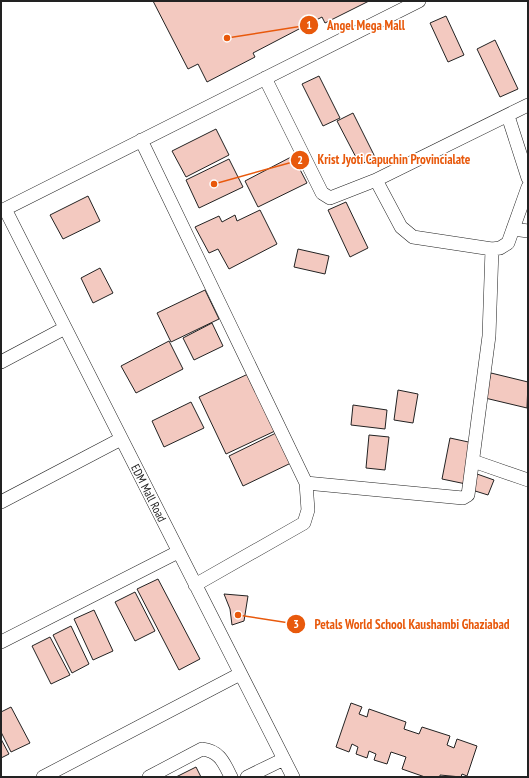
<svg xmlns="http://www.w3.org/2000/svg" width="529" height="778" font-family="'PT Sans Narrow',sans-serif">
  <rect width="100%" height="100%" fill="#fff"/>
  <path fill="#f3c9c0" stroke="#222" d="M153,1H369L325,23L322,17L253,53L255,57L207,82L198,64L188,69Z
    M446,16L464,55L448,62L430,23Z
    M495,40L518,89L500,97L477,49Z
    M319,76L340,118L323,126L302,84Z
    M353,113L375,157L360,165L337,121Z
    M216,129L229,155L186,177L172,151Z
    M293,156L307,183L258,207L245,181Z
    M229,159L243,187L199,208L186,180Z
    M88,196L100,221L63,239L50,215Z
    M346,202L368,248L350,257L328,210Z
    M260,210L277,244L229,269L218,249L209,253L195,227L219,216L222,222L235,215L237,221Z
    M298,249L329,256L325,274L294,267Z
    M100,268L113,293L93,303L81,278Z
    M205,290L219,319L171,342L157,313Z
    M212,323L223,346L194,360L183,338Z
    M169,341L183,369L136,393L121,366Z
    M491,373L528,382L527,408L485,398Z
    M248,374L275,431L226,454L199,397Z
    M398,390L418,394L413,423L394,420Z
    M191,402L204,428L164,447L152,421Z
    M353,405L387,410L385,429L351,425Z
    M276,433L291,463L243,486L229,456Z
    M369,435L389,437L385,470L366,468Z
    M450,438L473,443L466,484L442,479Z
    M477,474L494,480L488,495L472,490Z
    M158,579L200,659L179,670L137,589Z
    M135,592L155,631L135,641L115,602Z
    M224,594L248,596L244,621L232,625L230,609Z
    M94,610L113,651L93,660L74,619Z
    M71,626L89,664L72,673L53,635Z
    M50,637L70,675L51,684L32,646Z
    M351,703L362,707L359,714L367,717L369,709L406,722L404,729L419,734L422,727L450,736L447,745L454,748L457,739L477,746L467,776L462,774L461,777L440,775V777H425L402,769L406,757L391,752L387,764L374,760L376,754L369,751L367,758L356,754L358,747L352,744L349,752L336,747Z
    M11,707L30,743L11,752L1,732V712Z
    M1,739L9,754L1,758Z
    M196,767L201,777H176Z"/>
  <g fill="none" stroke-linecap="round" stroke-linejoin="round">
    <defs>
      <path id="minor" d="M265,78L322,193L330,198L376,180L528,105
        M508,116L528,178
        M141,140L306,483L463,498L468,495L489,336L492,249
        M376,180L401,227L413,237L492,249L500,248L508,243L528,187
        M5,209L293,777
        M1,211L419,1
        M513,229L528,231
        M1,362L65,328
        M473,461L528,480
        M1,502L121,439
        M195,585L304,523L308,510L306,483
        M1,642L178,552
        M43,777L240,674
        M149,777L202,749C220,751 224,763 231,777
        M247,777L284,759"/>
    </defs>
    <use href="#minor" stroke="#222" stroke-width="14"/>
    <use href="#minor" stroke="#fff" stroke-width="13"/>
  </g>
  <g text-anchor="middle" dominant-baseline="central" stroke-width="3" stroke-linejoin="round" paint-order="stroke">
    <g font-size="12" fill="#222" stroke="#fff">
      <text transform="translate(149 493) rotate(63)">EDM Mall Road</text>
    </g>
  </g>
  <path fill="none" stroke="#e8590c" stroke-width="1.5" d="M227 38L309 25M214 184L300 160M238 615L296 624"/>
  <g fill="#e8590c" stroke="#fff" stroke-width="1.5">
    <circle cx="227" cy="38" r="4"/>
    <circle cx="214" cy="184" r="4"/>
    <circle cx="238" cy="615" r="4"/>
    <circle cx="309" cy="25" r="10"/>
    <circle cx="300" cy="160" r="10"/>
    <circle cx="296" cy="624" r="10"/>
  </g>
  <g font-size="12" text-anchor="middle" font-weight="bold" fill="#fff">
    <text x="309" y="29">1</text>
    <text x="300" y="164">2</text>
    <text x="296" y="628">3</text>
  </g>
  <g font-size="13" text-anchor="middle" font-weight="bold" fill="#e8590c" stroke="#fff" stroke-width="3" stroke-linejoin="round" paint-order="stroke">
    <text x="366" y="30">Angel Mega Mall</text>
    <text x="394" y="164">Krist Jyoti Capuchin Provincialate</text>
    <text x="412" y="629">Petals World School Kaushambi Ghaziabad</text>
  </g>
  <rect width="529" height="778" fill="none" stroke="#222222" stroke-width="4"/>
</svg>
